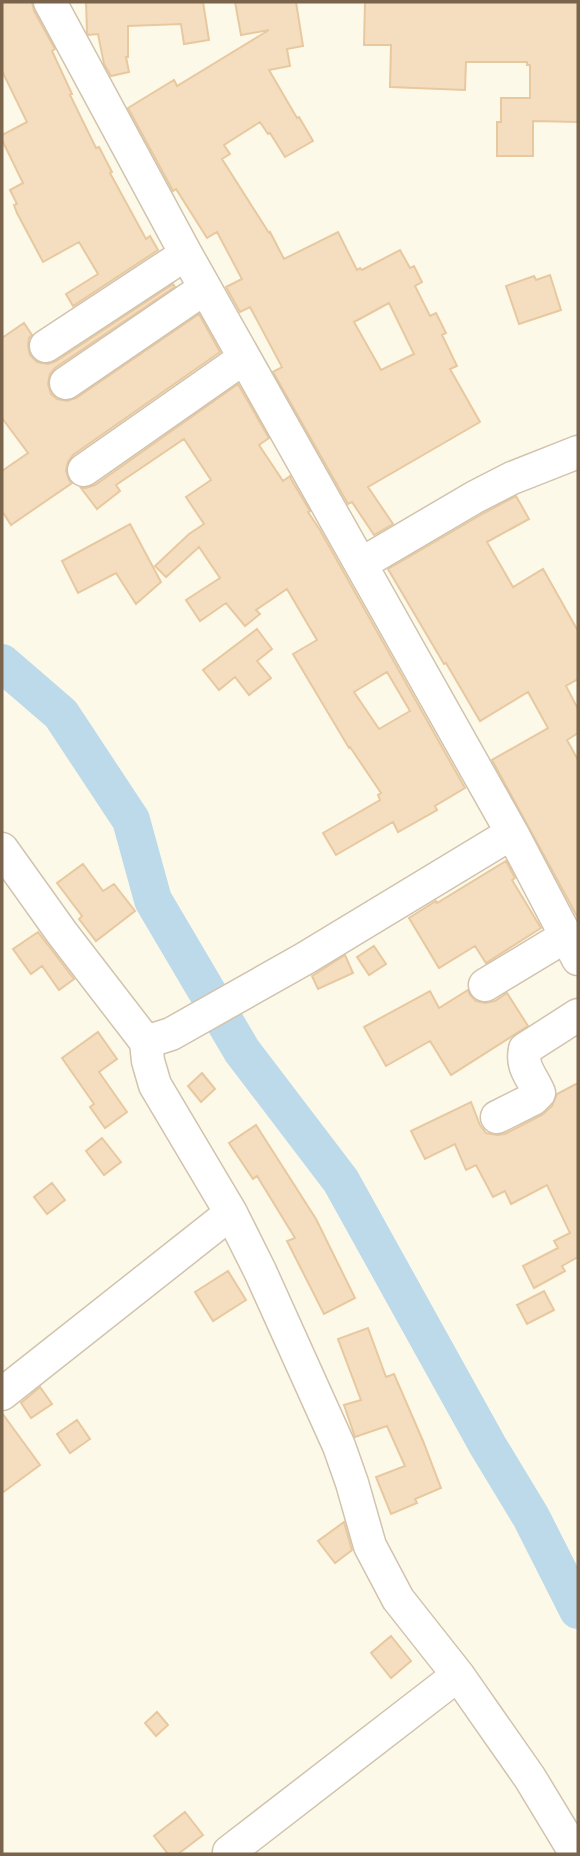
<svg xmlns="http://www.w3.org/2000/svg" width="580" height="1856" font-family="'DejaVu Sans',sans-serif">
  <rect width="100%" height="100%" fill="#fdf9e9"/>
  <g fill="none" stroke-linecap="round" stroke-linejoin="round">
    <path stroke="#bcdae9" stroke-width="38" d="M2,663L61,714L131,820L153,900L242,1051L341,1181L488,1446L531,1517L578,1610"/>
  </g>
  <path fill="#f4debf" stroke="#e8c89f" stroke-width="2" fill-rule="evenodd" d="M2,2H32L34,11L55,49L52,51L72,94L70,95L96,148L99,147L112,172L110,173L146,239L150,236L158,250L73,306L66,294L98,274L79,242L43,262L17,213L14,205L17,204L10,190L23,183L2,140V135L27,122L2,71Z
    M86,2H203L209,40L184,44L181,24L128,26V57H126L129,72L111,76L104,64L98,34L88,35L87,32Z
    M235,2H296L303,46L287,49L290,66L269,70L297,118L299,117L313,141L285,157L270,133L268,134L260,122L224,145L230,154L222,159L269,233L270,232L284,259L338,232L357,270L360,268L362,270L400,250L410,268L414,266L422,282L415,286L430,316L436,313L446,333L442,335L457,366L450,369L480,422L368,487L393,524L374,535L352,502L348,504L273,372L282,367L250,307L240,312L226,287L242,279L217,232L207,238L176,189L173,191L128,108L174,80L177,86L269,30L241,35ZM389,303L414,354L381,370L354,322Z
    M365,2H578V122L533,121V156H497V122H501V98H530V65H527V62H466L465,90L390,87L391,45H364Z
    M550,275L561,310L519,324L506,286L534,276L536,280Z
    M173,284L175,287L55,368L50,374L48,384L51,394L57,399L67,401L76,398L199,314L220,352L73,455L68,462L66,471L69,480L72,483L11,525L2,511V471L28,453L2,418V338L24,323L32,335L29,338L28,346L30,355L37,362L48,364L56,361Z
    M238,384L269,438L259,445L283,481L290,476L291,479L310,511L308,512L320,530L465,788L435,806L437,810L398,832L393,822L336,855L323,833L380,800L378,795L381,793L350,747L349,748L293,654L317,640L287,589L256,610L260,614L245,626L226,603L200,621L186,600L220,578L199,547L166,577L155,566L189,534L204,524L186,497L211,480L184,439L116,485L120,491L97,509L81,488H86L95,485ZM387,672L410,711L379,729L354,692Z
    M516,496L529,519L487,542L513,587L543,569L578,631V679L566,686L578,709V733L567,740L578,760V918L492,760L548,728L528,692L480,721L446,663L444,664L388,569L484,513Z
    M130,524L161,582L136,604L116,573L78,593L62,561Z
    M257,629L272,649L257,661L271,678L249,695L235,677L219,690L203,670Z
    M506,861L515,878L512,880L541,928L486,963L475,946L439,968L409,918L436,901L437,903Z
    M83,864L103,891L114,884L135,911L96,941L79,919L82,916L57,883Z
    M38,932L74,979L59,990L42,966L31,974L13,949Z
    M374,946L386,964L369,975L357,957Z
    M345,955L353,973L318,989L312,976Z
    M468,990L470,995L476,1001L485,1003L495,1001L507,993L528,1026L451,1075L430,1041L386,1066L364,1027L430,991L439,1008Z
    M98,1032L117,1059L99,1072L127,1112L105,1128L90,1107L94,1104L62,1058Z
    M202,1073L215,1089L201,1102L188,1086Z
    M578,1083V1257L562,1266L565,1271L534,1288L523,1266L558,1248L554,1241L570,1233L547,1185L511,1204L505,1191L493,1197L476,1165L466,1170L455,1144L425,1159L411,1131L471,1102L480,1125L486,1133L497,1135L505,1134L542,1115L552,1106L557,1094Z
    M256,1125L316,1219L355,1298L324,1314L287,1241L295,1238L257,1176L253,1179L229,1143Z
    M102,1138L121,1162L104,1175L86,1151Z
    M52,1183L65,1200L47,1214L34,1197Z
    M228,1271L246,1300L213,1321L195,1292Z
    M544,1291L554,1310L527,1324L517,1305Z
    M368,1328L386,1377L394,1374L423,1441L441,1488L415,1499L417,1503L391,1514L376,1477L405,1466L387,1426L355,1437L344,1405L361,1400L338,1339Z
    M40,1387L52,1404L31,1418L21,1403Z
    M2,1413L40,1465L2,1493Z
    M77,1420L90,1439L70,1453L57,1434Z
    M344,1522L352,1550L335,1563L318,1541Z
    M391,1636L411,1661L391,1678L371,1653Z
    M157,1712L168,1725L156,1736L145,1723Z
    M185,1812L203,1835L178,1854H168L154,1836Z"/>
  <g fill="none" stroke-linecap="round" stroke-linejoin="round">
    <defs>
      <path id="minor" d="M50,2L186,254L512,833L578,959
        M46,346L186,254
        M66,383L205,288
        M84,470L244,358
        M361,564L475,497L512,478L578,452
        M2,849L62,933L146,1042L148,1061L155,1085L231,1213L260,1271L339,1446L352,1483L370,1546L398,1599L458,1675L530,1778L576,1854
        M485,985L566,936
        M146,1042L171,1034L304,959L512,833
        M497,1117L533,1099L539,1093C532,1076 521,1068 525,1049L578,1015
        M2,1394L231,1213
        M229,1852L458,1675"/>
    </defs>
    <use href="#minor" stroke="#d1c3ad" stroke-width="35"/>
    <use href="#minor" stroke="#fff" stroke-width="32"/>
  </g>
  <rect width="580" height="1856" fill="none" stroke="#7a644b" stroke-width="7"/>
</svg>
